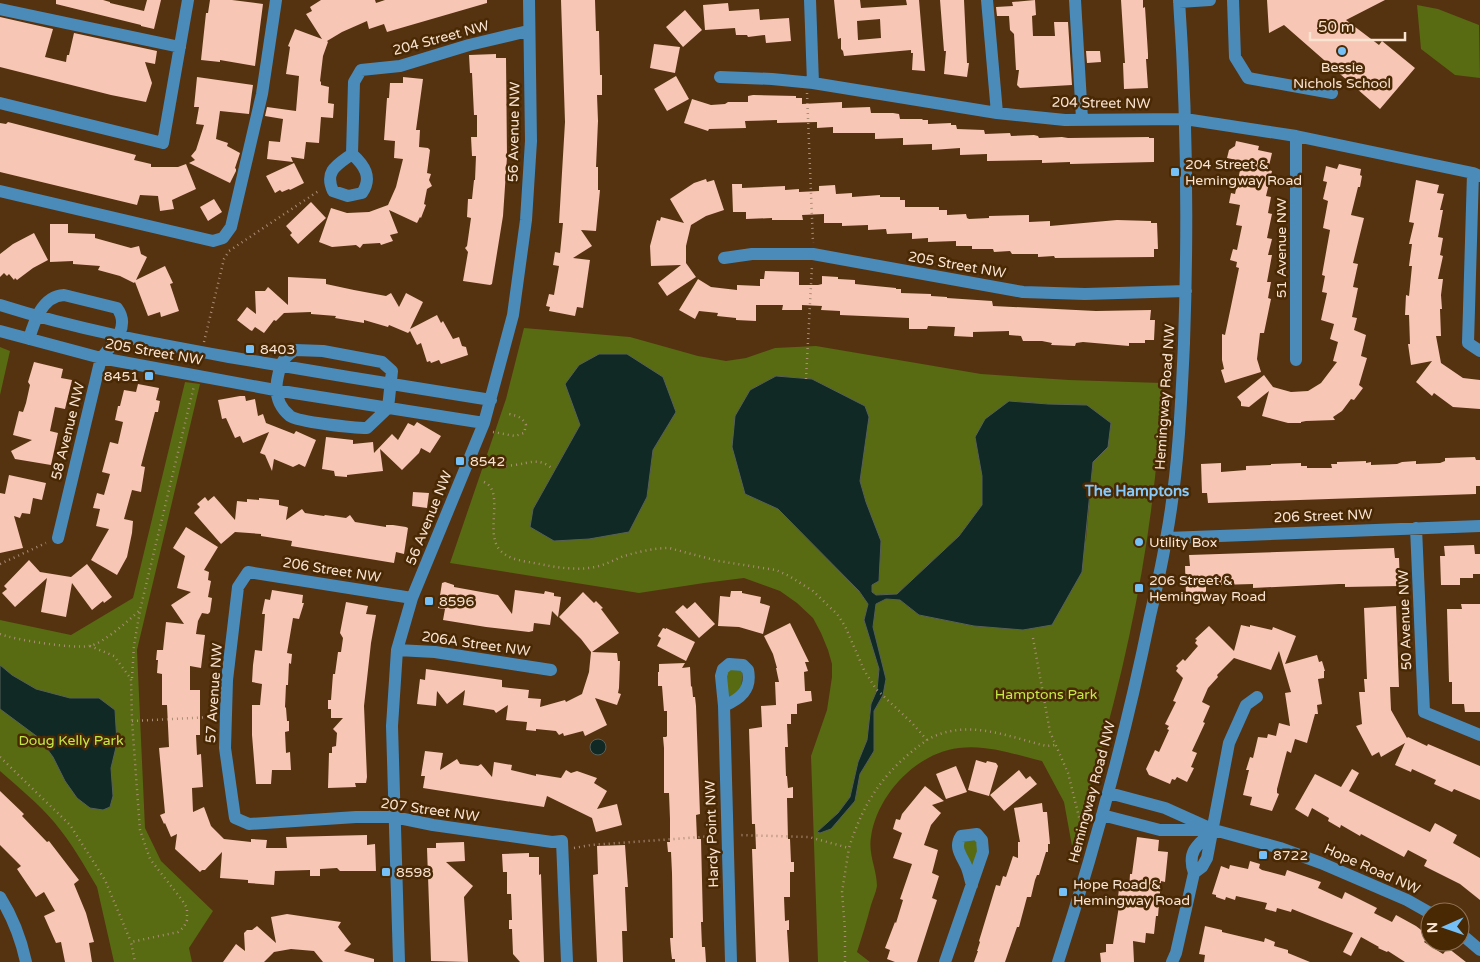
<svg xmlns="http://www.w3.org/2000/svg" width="1480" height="962" font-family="'Varela Round',sans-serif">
  <rect width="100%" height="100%" fill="#553210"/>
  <path fill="#586a12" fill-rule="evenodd" d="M1417,5L1438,9L1479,25L1480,78L1455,75L1421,49Z
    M524,328L630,337L698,356L726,361L746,358L775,348L816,346L981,374L1069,380L1162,383C1156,541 1121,696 1072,846L1064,802L1042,761C1016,755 987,744 959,748C916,753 877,795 871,837C868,854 877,870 877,886C876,892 873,899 871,905C867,921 862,936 857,952L870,962H818L811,756L827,710L832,677V664L828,650L821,633L813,618L797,603L780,591L744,578L704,583L639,593L450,563L506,399ZM776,376L812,379L863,458L860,481L866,502L872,592L876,595L897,594L959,536L982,505V476L975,437L1009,401L1048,404L1108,447L1093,462L1086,540L1023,630L974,626L919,615L900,600L886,599L876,604L873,627L885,679L883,695L874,711V751L860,774L855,801L820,833L817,832L838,813L850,797L858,762L867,740L871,704L877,690L879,669L864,620L868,604L859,591L778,509L735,416L750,390ZM676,411L653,450L647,497L533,509L580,425Z
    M0,347L10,351L0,395Z
    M185,382L200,384L137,650L145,828L161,861L213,911L189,948L192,962H114L97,887C84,865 71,842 54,822C38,803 18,787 0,771V620L71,635L133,598Z
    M743,669L741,690L727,700L726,670Z
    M961,836L982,840L971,874Z"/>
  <path fill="#112925" stroke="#576159" d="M599,354H627L663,377L676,412L653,450L647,497L629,532L589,539L554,541L530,527L533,509L580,425L565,384L579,365Z
    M776,376L812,379L865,406L869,417L860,481L866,502L881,541L879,581L872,585V592L876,595L897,594L959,536L982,505V476L975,437L985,419L1009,401L1048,404L1087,405L1111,423L1108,447L1093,462L1082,572L1052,625L1023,630L974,626L919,615L900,600L886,599L876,604L873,627L886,679L883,695L874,711V751L860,774L855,801L831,829L820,833L817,832L838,813L850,797L858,762L867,740L871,704L877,690L879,669L864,620L868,604L859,591L778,509L745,494L732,447L735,416L750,390Z
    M0,665L12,675L36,689L70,698H99L115,710L117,743L111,768L113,796L110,807L103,810L90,808L77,798L65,781L53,757L39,738L0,709Z
    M590 747a8 8 0 1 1 16 0a8 8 0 1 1-16 0Z"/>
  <path fill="#f7c6b4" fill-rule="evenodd" d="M56,0H103L110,2V3L144,11L147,0H161L154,29L141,26V25L56,4Z
    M210,0H232L263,4L255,66L220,60V62L201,60L206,13H208Z
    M321,0H375L376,3L385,0H487V3L387,32L384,24L369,29L367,21L342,32L327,41L328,42L323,56L320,81L321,82V85L329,87L328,103L334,104L333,118L321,117L319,143L306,142L304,159L291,157L293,162L267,159L269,141L280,142L283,119L265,116L267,107L296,111L299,76L286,74L290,47L288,46L295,29L322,39L306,14L312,11L310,7Z
    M561,0H595L596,31H599L600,75H602V95H597L598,121L596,167H598V190H600L596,231L581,230L592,246L573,258L590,260L583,308L577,307L575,316L549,311L550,307L546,306L549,294L554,295L559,266L553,265L555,252L560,253L563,223H559L565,122Z
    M834,0H860L861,8L907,5L906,0H919L925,71L912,70L913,53H911V50L844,56L843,51L841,49V38L838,39ZM880,19L881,38L858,40L857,21Z
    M940,0H964L967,63H969L967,77L944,74L946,51H944Z
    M1035,0L1036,15L1032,16L1033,36H1055L1054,22H1068L1072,85L1020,88L1017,85L1019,70H1016L1014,34L1010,30L1009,16H997L996,7L1013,6L1012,2Z
    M1121,0H1143V8L1145,7L1148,54V59H1146L1148,88L1124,89L1123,63H1125Z
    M1267,0H1385L1346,20L1379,45L1382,41L1415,68L1380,109L1284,25L1269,33Z
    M728,3L729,11L759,9L760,20L789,18L791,41L766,43L765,35L748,37L747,35H736L735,28L705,30L703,5Z
    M685,10L702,30L683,47L666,27Z
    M0,17L53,29L45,57L66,62L67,55H69L74,33L157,51L155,64L145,62L152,83L146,102L111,95L0,67Z
    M654,44L680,47L675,73L650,68Z
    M1086,51H1100L1101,62L1087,63Z
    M496,54V58H506L507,157L503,216L492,284L490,285L463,281L468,252L465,248L467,246L471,218L467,217L468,199H472L474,180H475L476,156H472L471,137H477V115H474L472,73H470L469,55Z
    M676,76L689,99L667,111L654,89Z
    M197,77L253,85L249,114L220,111L216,139L228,143L227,146L240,153L235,168L236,169V171L230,183L189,163L195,160L191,156L196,150L204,125L196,124L199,107H194Z
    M403,77L423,79L416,130H420L419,147L428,148L430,150L427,173L431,174L429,180L432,186L427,189L424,204L426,205L421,218L420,217L417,223L389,210L398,233L390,235L393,241L381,245L380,243L363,244L360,248L356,245L332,247L319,242L331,208L347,213L369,212L388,205L396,187L403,159L394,158L395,141L384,140L387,98H389L390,83H403Z
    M753,95L796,96V98H802V104L842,102V108L870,107L871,113H893L899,114L900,119H922L923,120H928V124L951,123V125H956L957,129L984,130L985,134L1010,133L1011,136L1034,135L1038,136L1039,138L1062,137L1068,138L1149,137V138H1154V162L1070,164V162L1042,163V160L987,161V154L960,155V148L932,150V144L903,145V138L875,139V133H833V127L817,128V122L777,123V120L745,121L746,128L709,129L708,131L684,123L692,99L711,105L725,104L728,102H748V96Z
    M8,122L136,155L134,160L151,164V167H178L186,164L196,189L172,200L174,209L160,211L158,196L140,195L137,205L0,172V123L6,124Z
    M1236,141L1259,146L1258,150L1272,153L1268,170L1272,171L1266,196L1271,197L1268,213L1272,214L1267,238L1272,239L1268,255H1272L1267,282H1271L1268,298L1271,299L1264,333H1260L1257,359L1261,372L1225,383L1221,370L1224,369L1222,360V334L1225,335L1239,268L1236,267L1237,262L1230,260L1233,249L1237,250L1242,226L1236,225L1240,205L1229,203L1231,193L1235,194L1242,161L1227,158L1229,150L1235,146Z
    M294,163L304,183L290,190L289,189L282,192L280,190L275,193L266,176Z
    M1339,164L1361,169L1360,175L1362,176L1360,187H1358L1351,215L1364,218L1353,263L1358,264L1353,287L1358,288L1352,317L1357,318L1354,330L1366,335L1361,356L1367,358L1359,385L1363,388L1354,400L1351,399L1342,411L1333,417L1335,420L1306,421L1301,422V423H1288L1262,416L1269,391L1249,407L1241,406V402L1237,397L1264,375L1273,387L1291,392L1308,391L1321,383L1337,362L1333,361L1338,342L1330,339L1334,324L1321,320L1327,293L1322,292L1325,276L1322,275L1330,230L1323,228L1328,201L1323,199L1327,182L1323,181L1326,166L1337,169Z
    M706,179L707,182L714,180L724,210L706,216L691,225L686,246V263L696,277L667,296L658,283L681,265L651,266L650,246L657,220L660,221L661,217L684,223L670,199L694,183Z
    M1416,180L1439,185L1437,193L1444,194L1440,210H1443L1438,237L1443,238L1440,255L1443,256L1438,279H1443L1441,295L1442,309H1440L1441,336H1436L1441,363L1463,378L1480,380V409L1453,407L1434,393L1432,396L1416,382L1432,361L1411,365L1408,344H1410L1409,315H1405L1406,295L1409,296L1412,266H1409L1412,244H1409L1414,223L1409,222Z
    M732,184H742V188L785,186V190L799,189V192L819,191V186L835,185L836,194L852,193V197L880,195V197H900V200H905V207H939V210H947V215L966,214L967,218L969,219L989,218V216L1029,215V222L1050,221V226L1117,220L1151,221V223H1157L1158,249H1154V257L1055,258L1054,256L1038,257V254H1012L1010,251L994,252L993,249H972V246H956V241L928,242V238L912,239V233L887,234L886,229L868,230V225L842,226V223H824V214L802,215L803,220H772V218L746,219V212H733Z
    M214,199L222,212L208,221L200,207Z
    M311,202L326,218L298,244L290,235L292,233L286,226Z
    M50,224H68V233L95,234V238L131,248L139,246L141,254L147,257L136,280L165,266L173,283L170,284L179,311L161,317L160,312L148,316L135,282L134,283L120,276L98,270L100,266L73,264V261L50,262Z
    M34,233L48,260L33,268L17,280L15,278L14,280L9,274L7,276L4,273L0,277V254L13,244Z
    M765,271L799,272V285H818L822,284V276L838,277V279L855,280V284L896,288V289H901V293L931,294V296L947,297V298L992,301L993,306L1096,311L1151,310L1150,320H1155L1154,340H1145V343H1129V346L1083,342L1076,343L1075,346L1051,345L1052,343L1042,341H1023L1021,336L1009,335V331L973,332V337L954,336L955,327L928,326L927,329H909V318L840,315V311L821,310L822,306L802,305V310H782L783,305H756V321L736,320V318L717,316L718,313L699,311L695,319L679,310L698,279L711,287L737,290V285L760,286V279H764Z
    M288,277L326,279V284L354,290L386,296L391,293L399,307L406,293L423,302L410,329L437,315L441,323L443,321L453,339L459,337L462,346L466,347L468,355L441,364L439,360L431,363L430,361L427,362L421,343L417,345L410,331L408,333L389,325L388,327L364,320V323L335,318L336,316L311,314V312L284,313L276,321L274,320L264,333L255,327L252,331L250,330L237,320L247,307L256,314L255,291H265L268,287L288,305Z
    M34,362L63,369L61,378L72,380L65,409L55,407L50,431L58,433L51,465L15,459L11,451L32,440L13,435L19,411L23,412L26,403L30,385L28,382Z
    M138,384L159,388L156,400L160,401L158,412H155L141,466L145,467L141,492L132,490L124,519L133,521L132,533L127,557L117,575L91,560L109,529L96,526L100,509L93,508L97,493L104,495L110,474L102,472L110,442L118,444L123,422L115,420L118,406H120L124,390L136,392Z
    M240,396H245L246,401L255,399L258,416L263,414L266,423L294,434L296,431L316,440L305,467L299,464L293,467L274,459L272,471L265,455L260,453L269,432L243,443L240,436L235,438L226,418L222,419L218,400Z
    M417,422L441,436L430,453L421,448L419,453L402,470L380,449L383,471L347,475V477L335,476L334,471L322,469L326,437L353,440V444L373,442L374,453L392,434L398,440L408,423L414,426Z
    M1475,457L1476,460H1480V486H1476V494L1208,503L1207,493H1202L1201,464L1221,463V472L1246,470V466L1271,465V464L1301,463V466H1307V468H1332L1331,464H1337V462L1366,461V463L1371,462V465L1397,464L1402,462L1416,461V464L1440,463L1445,461V458Z
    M9,475L46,483L42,500L33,498L30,514L22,513L20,518L14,516L23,548L0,553V493L5,494Z
    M413,492L429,493L427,508L412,506Z
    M214,496L235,520L237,501L247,502V499L259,500V498L279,500V505L288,507L286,520L302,509L305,513L324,516L325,515L346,518L350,515L355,522L386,527V525H393L406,527L408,528L404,554L396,552L394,563L291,546L292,541L261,536V534L235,532L221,544L194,513L200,507L197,504L205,497L208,501Z
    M186,527L218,547L204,570L209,572L208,580L211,581L208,597L212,598L210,612L208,614L202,613L198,621L196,634L205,635L201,668L190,666V690H200V735H196L197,755L201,754L203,787L192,788L193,812L204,807L211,826L224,839L251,842V839L267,840L266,848H287L286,837L367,835V845L375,844L376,871H340L337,868L320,869V876H310V870L275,871L274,885L248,883V880L220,878L222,852L205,870H202L200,872L175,849L177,834L171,837L165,823L164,824L160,815L165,813L159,748L169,747L167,705H162V674L157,673L158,660H156L157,650H163L166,622L184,624L171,605L191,592L177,588L185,556L173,548Z
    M1474,545L1475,554H1480V574H1473V578H1460V585H1441L1440,556H1445L1444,546Z
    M1394,548L1395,558H1399L1400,586L1345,587V584H1339L1253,588V584L1219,585L1206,586V595H1186L1185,566H1190L1189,555Z
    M29,560L40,572L71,577L87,564L112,597L104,603L103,601L92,610L72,583L66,617L41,612L47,578L15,607L2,593L7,589L4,586Z
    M445,582L454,585V587L498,595L512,614L515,590L544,594L545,591L554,593V596L561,597L558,617L552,611L550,625L534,623L533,631L529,632L486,627L443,620L445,609L438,608L442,583Z
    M272,590L303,595L302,603H304L299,619L293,618L287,653L292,654L291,664L289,663L288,685H286L285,707L286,708L287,721H289V731L285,732L286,753L290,752L291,770H272L271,784H256L252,735V705H260L262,684L252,682L253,665L255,650L262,651L265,614H262L265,599L270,600Z
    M731,591H742V593L761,597L760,603L770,606L763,634L739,627L718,626L720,596L730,597Z
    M583,592L594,603L596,601L603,608L601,609L619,633L592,652L617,653L618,661H620L619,688L618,693L621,694L617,705L595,698L607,725L585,736L583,731L564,736L563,733L559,735L556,731L536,729V731L526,730L527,722L506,720L508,705L496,713L494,710L463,705L465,690L447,704L437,691L436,706L417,704L420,679L425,680L426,669L502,680V687L529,690L528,698L541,699L540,707L565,700L566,702L582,694L589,672L591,652L581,639L559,617Z
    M346,602L368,606L366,614L376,615L371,643L364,706L367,777L366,783H355L356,787L328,788L329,753H332V747L336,746L337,733L333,729L343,718H331V709H328V700H331L333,674H335L338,652H341L343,638L340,633Z
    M695,602L715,624L699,638L675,612L683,605L687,609Z
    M1461,604H1480V712H1465L1464,704H1452V682H1449L1447,609H1462Z
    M1396,606L1399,687H1390L1391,710L1407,738L1408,737L1427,746L1428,744L1480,766V800L1454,789L1452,792L1434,784L1436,780L1412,769L1411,772L1395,765L1405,743L1381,757L1379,752L1372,756L1356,726L1362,724L1359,692H1365L1364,679H1367L1364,608Z
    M790,623L809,662H805L808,671L804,672L805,691H811L812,701L797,704V714H791V724H787L788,747H785L786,776H787L788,788L793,787V798H787L788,839H790L791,862H794V872H790V897H784L785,921L789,920V930H787L789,962H756L752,849H756L755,824H752L749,729L762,727L761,706L776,705L775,682H779L776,668H777L773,654L764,636Z
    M1241,625L1250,627V625L1272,630L1273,627L1296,636L1285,664L1317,655L1319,662L1322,661L1325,671H1324V678L1318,679L1322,704L1317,705L1318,714H1315L1307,743L1295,739L1291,753L1287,751L1277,789V793L1279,794L1272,811L1250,805L1252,797L1243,795L1249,770H1246L1250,757L1253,758L1258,737L1267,738L1268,734L1276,736L1279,723L1290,726L1285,693L1291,692L1279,651L1271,670L1234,658L1217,675L1218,677L1208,688L1202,702L1210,706L1203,722L1205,723L1192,751L1197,753L1191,767L1194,768L1187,782L1177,777L1175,780L1172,779L1170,784L1149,775L1146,769L1155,750L1159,752L1169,730L1167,729L1169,726L1165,724L1176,702L1173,701L1183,678L1176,671L1178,668L1176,666L1183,659L1185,661L1198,646L1195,643L1197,640L1195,639L1209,626L1234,651Z
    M663,628L666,629V628L695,642L686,661L657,646L661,638L658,636Z
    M685,663L682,668L690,667L691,687L692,686L693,697H695L696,706L700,814L696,815L697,839H701L703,922H701L702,947H705L706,962H675V959H672L671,951L670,938H673L672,873L671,852H668L667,842H670V819L669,793H664V748L663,737H666L667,736V711H664L662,686H658V672H659V664Z
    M425,751L443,753L440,770L457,759L460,764L478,766L481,764L492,777L494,762L512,765L511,770L536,776V774L561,778L566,770L571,773L577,771L597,778L594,783L607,791L597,809L617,804L622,825L596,832L592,818L547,796L544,807L423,788L425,776H421Z
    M976,760L986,763L987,761L996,763L998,766L989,796L968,790Z
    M956,766L967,792L946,799L936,774Z
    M1352,769L1359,773L1349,791L1430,832L1435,823L1457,835L1453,843L1480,858V900L1460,884L1424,866L1427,860L1408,850L1404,857L1361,834L1360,836L1341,825L1340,828L1328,821L1329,818L1312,808L1308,817L1295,809L1315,774L1341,787Z
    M1019,770L1026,779L1030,776L1037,784L1004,811L990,795Z
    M925,786L944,801L932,805L941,813L931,825L924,845L938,850L932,873L939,876L932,898L937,900L917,962H895L887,959L890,950L885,948L895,922L896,923L903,900L900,899L912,864L893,858L902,833L893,829L896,819L900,820L902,814Z
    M0,791L24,814L22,816L47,842L49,841L79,880L74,884L86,913L94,942L89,943L92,962H65L61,942L56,943L44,916L55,911L44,892L36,897L17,869L21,866L0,845Z
    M1042,803L1043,812H1047L1050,844H1048V852H1046L1039,875H1037L1035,880L1031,897H1027L1019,927H1017L1005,962H974L978,951H977L980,942L979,941L996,885L1000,886L1003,876L1006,877L1013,856L1018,858V842H1020L1014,808Z
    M1137,837L1159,840L1158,851L1168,852L1165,882L1161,881L1158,916H1156L1154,934L1146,933L1145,943L1133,941L1134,962H1101L1100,953L1106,952V944H1113L1119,906L1117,905L1119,889L1129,890L1130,874H1132Z
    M464,842L465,861L446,862L473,886L464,897L468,962L431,961L427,848H436V843Z
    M625,845L628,887H625L627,931H622L623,962H597L593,875L598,874L597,846Z
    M529,853V857H539V875L541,874L544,962H520L513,954L512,929H509V920H512L511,894H507V872H503L502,854Z
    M1250,861L1260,864L1259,868L1262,870L1285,876L1287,870L1321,882L1318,888L1342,899L1345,892L1377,908L1374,913L1392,922L1396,915L1416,926L1429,936L1424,942L1443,954L1448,948L1466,962H1405L1388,951L1387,952L1378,948L1379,947L1361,937L1351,956L1343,952L1353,933L1292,909L1291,912L1277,908L1276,912L1265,909L1267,903L1236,896L1235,900L1226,897L1225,900L1216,897V895L1212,894L1221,866L1229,869L1230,865L1248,869Z
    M287,914L341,922L338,927L351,944L344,951L374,959V962H323L314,951L291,949L274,952L264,962H223L236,944L245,951L244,933L247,930H252L257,926L276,943L271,917Z
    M1205,926L1222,930V932L1264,942L1265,938L1275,942L1274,946L1288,950V953L1310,962H1204L1205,955L1199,954Z"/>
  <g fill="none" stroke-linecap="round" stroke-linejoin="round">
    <path stroke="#aa8e75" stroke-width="2.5" stroke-dasharray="1 4" stroke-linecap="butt" d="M807,93L813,243
      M204,342L224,259L229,251L320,190
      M806,379L812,266
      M493,432L515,436L524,433L526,425C522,417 518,416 509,414
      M491,465C499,466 507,466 515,465C531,463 538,457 553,469
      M484,482C505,491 485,531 499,549C507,559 522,561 534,563C555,567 574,571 595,567C605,565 614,560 624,556C638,552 654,548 669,548L718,561L776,570L789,576L813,591L837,614L845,626L864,670L876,689L912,723L927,740C886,769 864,800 849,848L809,837L738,835
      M0,564L46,543
      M0,634C15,640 74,649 89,646C103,644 129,620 140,610L194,386
      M1033,638L1050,732L1068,773L1081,825L1085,828
      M90,646L114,656L131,679L132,721L140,830L150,859L182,900L187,908V920L184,927L178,932L131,942L135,962
      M132,678L134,645L140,611
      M132,721L213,717
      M927,740C965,718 1007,736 1046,746L1055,745
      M0,757L70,825L105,880L131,942
      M574,848L591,845L715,836
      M845,962V930L842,892L849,848"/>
    <path stroke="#4a8bb9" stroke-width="12" d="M810,0L813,83
      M987,0L997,113
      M1075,0L1082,119
      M1233,0L1235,57L1248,78L1332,93
      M1179,2L1210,0
      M0,9L180,47
      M720,77L772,79L813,83L997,113L1065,120L1185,119L1296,136L1473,173L1480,176
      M0,103L163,143L188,0
      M352,154C364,165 373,177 362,193L348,196L333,191C324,171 337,165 352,154L354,82L361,70L400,66L469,45L528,31
      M1473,173L1468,343L1480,351
      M0,191L213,241L223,238L231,227L262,94L276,0
      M724,258L752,254H813L1023,292L1085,294L1186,291
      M0,305C75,329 152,343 229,357C316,372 404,386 491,400
      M0,331L101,358L275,390L484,423
      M29,339C34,322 42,296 64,295L117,308C131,327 113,344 101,358L58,538
      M295,350L323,351L382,362L392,371L388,408L367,428C354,428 298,422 290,416C279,407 275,395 277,381C280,365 281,359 295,350Z
      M1296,360V136
      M1416,528L1424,712L1480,735
      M1167,538L1480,526
      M412,598L248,572L238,587L227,680L225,748L235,818L249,824L356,817H394L433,825L552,842L562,841L567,962
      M397,650L435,652L551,670
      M724,706L721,676L723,669L729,664L743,665L748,670C752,690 740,699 724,706L731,962
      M1109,793L1165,808L1214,830L1280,848L1321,863L1407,900L1430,913
      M1102,815L1160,830H1209
      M1194,873L1202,867L1207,858L1229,743L1246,705L1257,697
      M0,897C12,916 21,939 26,962
      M1460,933L1480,950
      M399,962L392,726L397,650L412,598L484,423L513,315L526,220L531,141L529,0
      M945,962L983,852L982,840L977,834L961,836C953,848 963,857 967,868C969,873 970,879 972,885
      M1058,962C1095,848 1126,733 1150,616C1156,590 1162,565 1166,539C1178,475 1181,409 1184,343C1188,229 1187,114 1179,0
      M1172,962L1176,953L1194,873C1186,851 1199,843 1214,830"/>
  </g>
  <g fill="#75c0f6" stroke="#492804" stroke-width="2">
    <circle cx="1342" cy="51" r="5"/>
    <rect x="1170" y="167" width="10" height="10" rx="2.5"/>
    <rect x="245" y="344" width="10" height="10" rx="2.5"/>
    <rect x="144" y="371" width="10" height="10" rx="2.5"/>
    <rect x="455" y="456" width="10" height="10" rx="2.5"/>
    <circle cx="1139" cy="542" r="5"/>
    <rect x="1134" y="583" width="10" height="10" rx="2.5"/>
    <rect x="424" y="596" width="10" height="10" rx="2.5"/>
    <rect x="1258" y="850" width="10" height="10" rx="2.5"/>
    <rect x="381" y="867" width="10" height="10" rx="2.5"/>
    <rect x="1058" y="887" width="10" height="10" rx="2.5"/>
  </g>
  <g text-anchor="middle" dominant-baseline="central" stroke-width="5" stroke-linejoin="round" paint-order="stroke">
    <g font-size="14" fill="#f9e3d1" stroke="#492804">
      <text transform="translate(441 38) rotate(-15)">204 Street NW</text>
      <text transform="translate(1101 103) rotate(1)">204 Street NW</text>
      <text transform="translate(514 132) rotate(-89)">56 Avenue NW</text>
      <text transform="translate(1281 248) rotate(-90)">51 Avenue NW</text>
      <text transform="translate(957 265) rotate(10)">205 Street NW</text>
      <text transform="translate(154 352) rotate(10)">205 Street NW</text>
      <text transform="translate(1165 397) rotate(-86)">Hemingway Road NW</text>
      <text transform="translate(68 431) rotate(-76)">58 Avenue NW</text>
      <text transform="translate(1323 516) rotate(-2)">206 Street NW</text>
      <text transform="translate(429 518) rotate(-68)">56 Avenue NW</text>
      <text transform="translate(332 570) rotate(9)">206 Street NW</text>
      <text transform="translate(1405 620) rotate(-92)">50 Avenue NW</text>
      <text transform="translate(476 644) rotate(8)">206A Street NW</text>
      <text transform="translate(214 693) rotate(-86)">57 Avenue NW</text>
      <text transform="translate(1092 792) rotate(-75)">Hemingway Road NW</text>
      <text transform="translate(430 810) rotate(8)">207 Street NW</text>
      <text transform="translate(712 834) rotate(-92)">Hardy Point NW</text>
      <text transform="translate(1372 869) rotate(24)">Hope Road NW</text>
    </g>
    <g font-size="14" fill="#f9e3d1" stroke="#492804" text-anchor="start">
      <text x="1342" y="67" text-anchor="middle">Bessie<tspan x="1342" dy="16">Nichols School</tspan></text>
      <text x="1185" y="164">204 Street &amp;<tspan x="1185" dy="16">Hemingway Road</tspan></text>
      <text x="260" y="349">8403</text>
      <text x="139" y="376" text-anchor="end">8451</text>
      <text x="470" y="461">8542</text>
      <text x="1149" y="542">Utility Box</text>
      <text x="1149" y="580">206 Street &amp;<tspan x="1149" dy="16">Hemingway Road</tspan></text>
      <text x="439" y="601">8596</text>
      <text x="1273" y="855">8722</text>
      <text x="396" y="872">8598</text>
      <text x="1073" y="884">Hope Road &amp;<tspan x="1073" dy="16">Hemingway Road</tspan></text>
    </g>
    <g font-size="14" fill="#c5e948" stroke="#492804">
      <text x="1046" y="694">Hamptons Park</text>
      <text x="71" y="740">Doug Kelly Park</text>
    </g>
    <g font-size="15" font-weight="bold" fill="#86cbfd" stroke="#492804">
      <text x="1137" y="491">The Hamptons</text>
    </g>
  </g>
  <g transform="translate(1445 927) rotate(268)"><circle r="24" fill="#492804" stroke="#8f7356"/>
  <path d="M0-4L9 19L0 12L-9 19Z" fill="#75c0f6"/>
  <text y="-8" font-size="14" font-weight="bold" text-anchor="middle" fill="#f9e3d1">N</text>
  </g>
  <path d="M1310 32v8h95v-8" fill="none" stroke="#f9e3d1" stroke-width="2.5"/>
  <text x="1318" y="32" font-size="15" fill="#f9e3d1" stroke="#492804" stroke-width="4" paint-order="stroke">50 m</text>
</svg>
